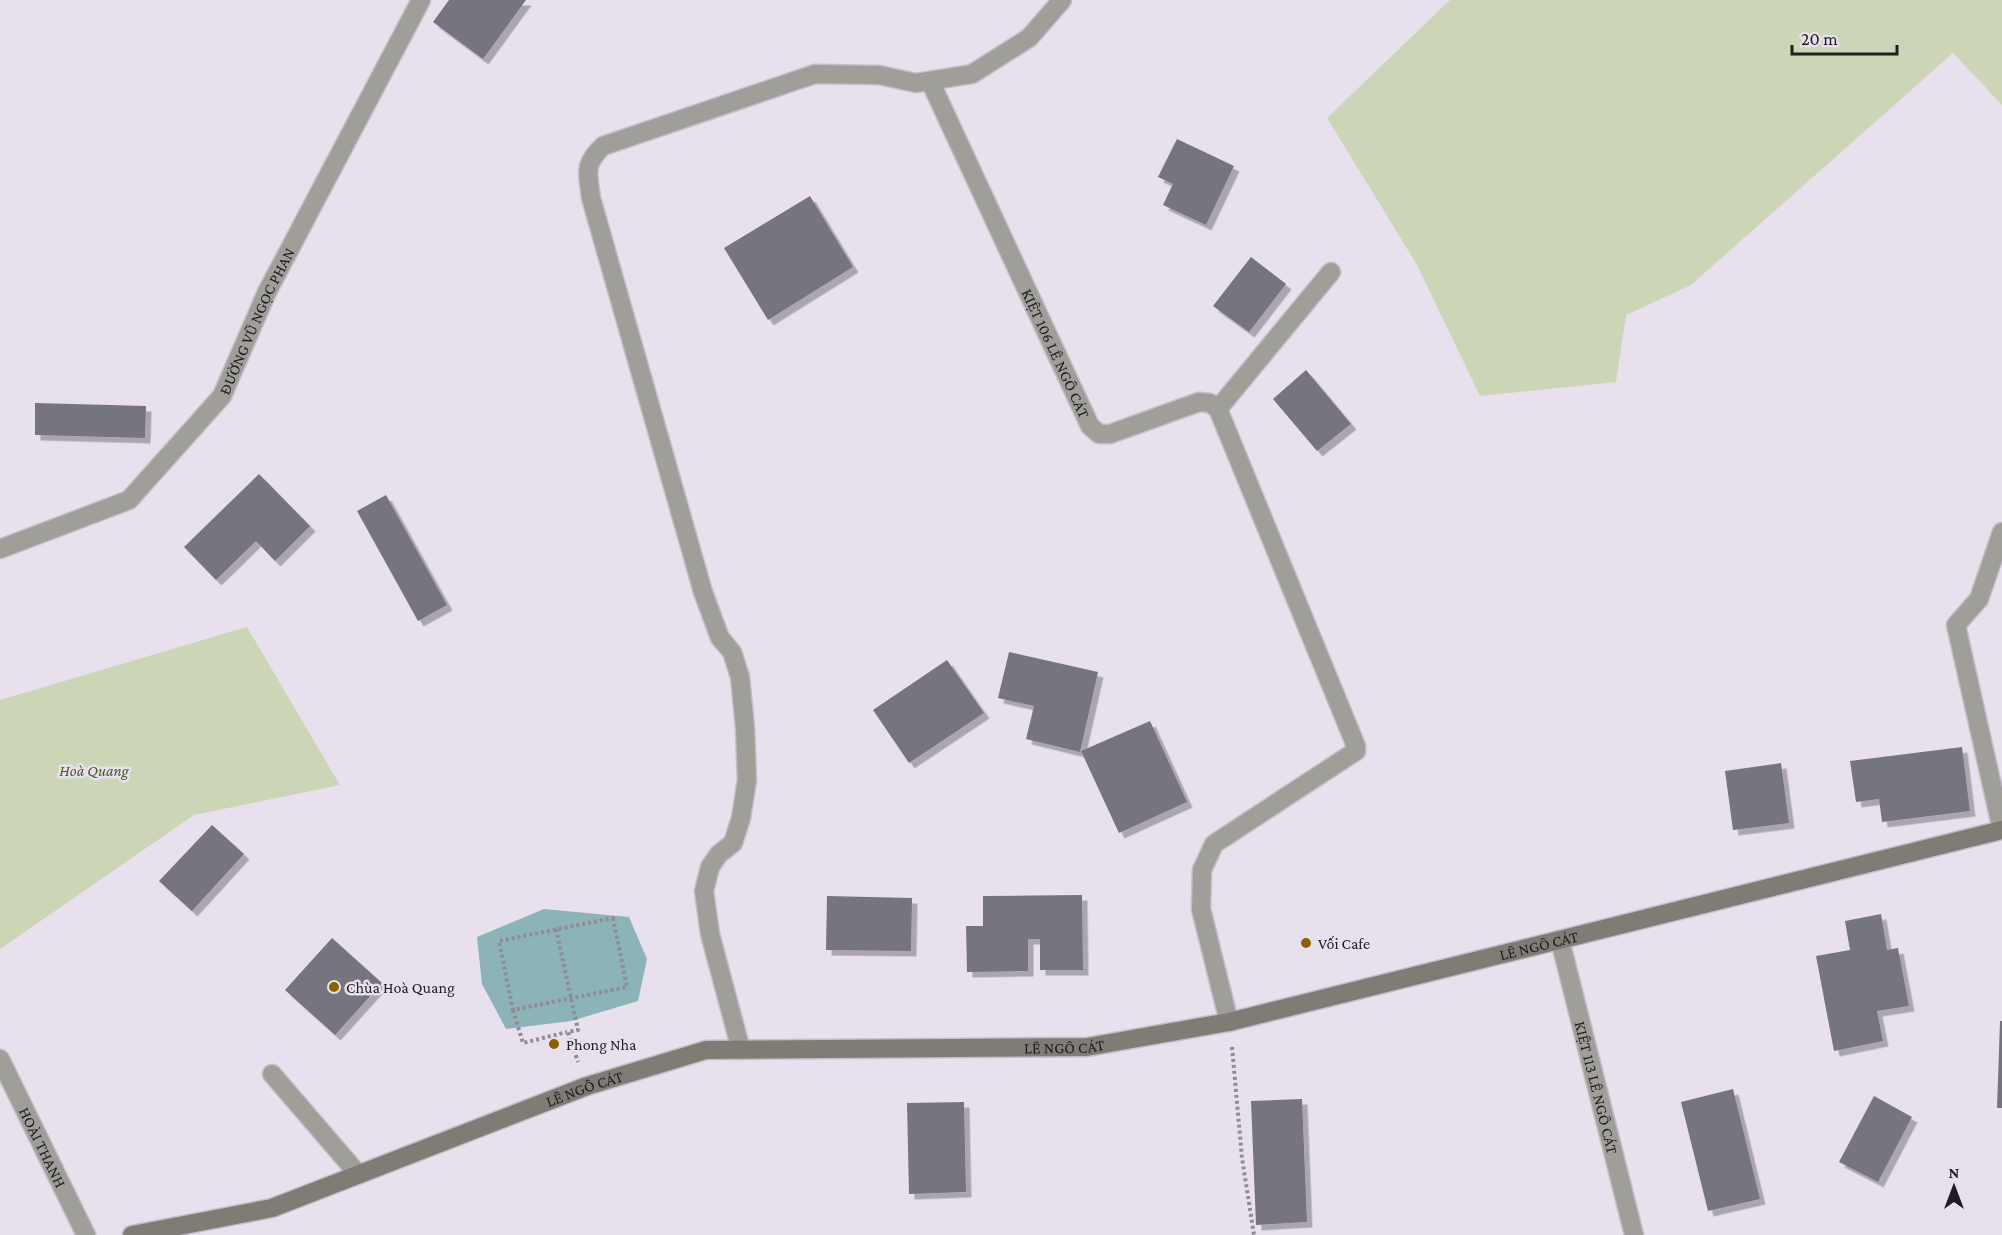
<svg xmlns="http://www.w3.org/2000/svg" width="2002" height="1235" font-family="'Crimson Pro',serif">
  <defs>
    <filter id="shadow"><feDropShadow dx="5.5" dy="5.5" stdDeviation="0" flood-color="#0004"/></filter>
  </defs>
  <rect width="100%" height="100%" fill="#e8e1ed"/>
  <path fill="#ccd5b6" d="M1450,0H2002V105L1953,53L1691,285L1626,315L1616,382L1480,396L1417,265L1327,118Z
    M247,627L340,785L194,815L0,949V700Z"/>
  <path fill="#8bb3b8" d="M544,909L629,917L647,959L638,1001L571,1021L506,1029L482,984L477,937Z"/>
  <path fill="#76747e" filter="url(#shadow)" d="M449,0H526L483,59L433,22Z
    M1177,139L1234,166L1206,225L1163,205L1173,184L1158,177Z
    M810,196L853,267L768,320L724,248Z
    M1251,257L1286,284L1249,332L1213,306Z
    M1306,370L1351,424L1317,451L1273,399Z
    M35,403L146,406L145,438L35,435Z
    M259,474L310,526L275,561L256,541L216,580L184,547Z
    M386,495L447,605L418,621L357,511Z
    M1009,652L1098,672L1080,752L1026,739L1034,706L998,698Z
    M947,660L984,713L909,763L873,710Z
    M1150,721L1187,802L1119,833L1081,751Z
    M1962,747L1970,811L1882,822L1879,799L1856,802L1850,761Z
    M1781,763L1789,823L1733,830L1725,771Z
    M212,825L244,854L192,911L159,881Z
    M1082,895L1083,970H1040V939H1028V971L967,972L966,926H983V896Z
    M827,896L912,898L911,951L826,950Z
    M1881,914L1887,950L1898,948L1909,1006L1877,1011L1883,1041L1834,1051L1816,956L1850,950L1845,921Z
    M332,938L382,983L335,1035L285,990Z
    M2000,1021H2002V1108H1997Z
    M1733,1089L1760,1199L1708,1211L1681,1102Z
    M1874,1096L1912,1117L1878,1182L1839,1162Z
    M1302,1099L1307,1222L1256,1225L1251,1101Z
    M964,1102L966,1192L909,1194L907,1103Z"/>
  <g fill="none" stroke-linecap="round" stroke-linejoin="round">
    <defs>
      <g id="lane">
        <path id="s1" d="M930,81L1090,426L1099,434H1110L1199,402L1210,403L1218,409L1356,746V751"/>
        <path d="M1218,409L1331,272"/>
        <path d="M2002,830L1956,625L1979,599L2002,532"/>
        <path id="s2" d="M1560,940L1634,1235"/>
        <path d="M272,1074L358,1174"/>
      </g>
      <g id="street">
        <path id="s3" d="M0,549L129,500L222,396L267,292L421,0"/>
        <path d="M1229,1022L1201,909L1202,870L1214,844L1356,751"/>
        <path d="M741,1050L710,934L704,891L710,867L719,854L733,843L741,818L747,780L745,728L740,677L732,652L720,638L703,592L591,198C588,173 583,165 603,146L815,74L879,75L916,83L972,74L1029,38L1062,0"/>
        <path id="s4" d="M0,1059L86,1235"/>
      </g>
      <g id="secondary">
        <path id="s5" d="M132,1235L272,1208L587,1086L706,1050L1087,1047L1229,1022L2002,830"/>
      </g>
    </defs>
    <use href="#lane" stroke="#c4bec8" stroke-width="21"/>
    <use href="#street" stroke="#c4bec8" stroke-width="21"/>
    <use href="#secondary" stroke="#c4bec8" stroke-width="21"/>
    <path stroke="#908b94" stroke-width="4" stroke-dasharray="3 3" stroke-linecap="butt" d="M613,918L627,987L513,1010L499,941Z
      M556,929L578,1030L568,1032L578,1062
      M513,1010L523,1043L567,1032
      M1232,1047L1242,1158L1254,1235"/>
    <use href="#lane" stroke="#a09e99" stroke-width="18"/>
    <use href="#street" stroke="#a09e99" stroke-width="18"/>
    <use href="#secondary" stroke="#7f7c75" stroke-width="18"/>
  </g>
  <g fill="#8a6201" stroke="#e8e1ed" stroke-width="2">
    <circle cx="1306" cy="943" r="6"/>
    <circle cx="334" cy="987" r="6"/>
    <circle cx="554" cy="1044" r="6"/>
  </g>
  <g text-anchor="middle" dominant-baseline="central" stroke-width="5" stroke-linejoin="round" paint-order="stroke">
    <g font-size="16" fill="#1f1d21" stroke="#e8e1ed">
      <text stroke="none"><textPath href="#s3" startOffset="360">ĐƯỜNG VŨ NGỌC PHAN</textPath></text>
      <text stroke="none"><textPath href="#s1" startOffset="300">KIỆT 106 LÊ NGÔ CÁT</textPath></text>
      <text stroke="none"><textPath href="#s5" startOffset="1449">LÊ NGÔ CÁT</textPath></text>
      <text stroke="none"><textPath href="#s5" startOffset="963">LÊ NGÔ CÁT</textPath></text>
      <text stroke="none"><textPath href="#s2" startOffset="152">KIỆT 113 LÊ NGÔ CÁT</textPath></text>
      <text stroke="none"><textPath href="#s5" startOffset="477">LÊ NGÔ CÁT</textPath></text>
      <text stroke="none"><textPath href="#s4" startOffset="98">HOÀI THANH</textPath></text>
    </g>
    <g font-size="16" font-style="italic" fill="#4d5827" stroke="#e8e1ed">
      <text x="94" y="770">Hoà Quang</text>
    </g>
    <g font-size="16" fill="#1f1d21" stroke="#e8e1ed" text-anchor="start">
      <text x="1318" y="943">Vối Cafe</text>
      <text x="346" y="987">Chùa Hoà Quang</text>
      <text x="566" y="1044">Phong Nha</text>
    </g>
  </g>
  <g transform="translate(1954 1187)" stroke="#e8e1ed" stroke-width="4.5" paint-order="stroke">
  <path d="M0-4.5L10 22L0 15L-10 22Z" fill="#1f1d21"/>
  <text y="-9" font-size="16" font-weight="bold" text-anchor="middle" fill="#1f1d21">N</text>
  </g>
  <path d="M1792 45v9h105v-9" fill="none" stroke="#1f1d21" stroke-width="3"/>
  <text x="1801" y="45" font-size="18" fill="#1f1d21" stroke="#e8e1ed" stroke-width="4.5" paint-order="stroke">20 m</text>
</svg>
